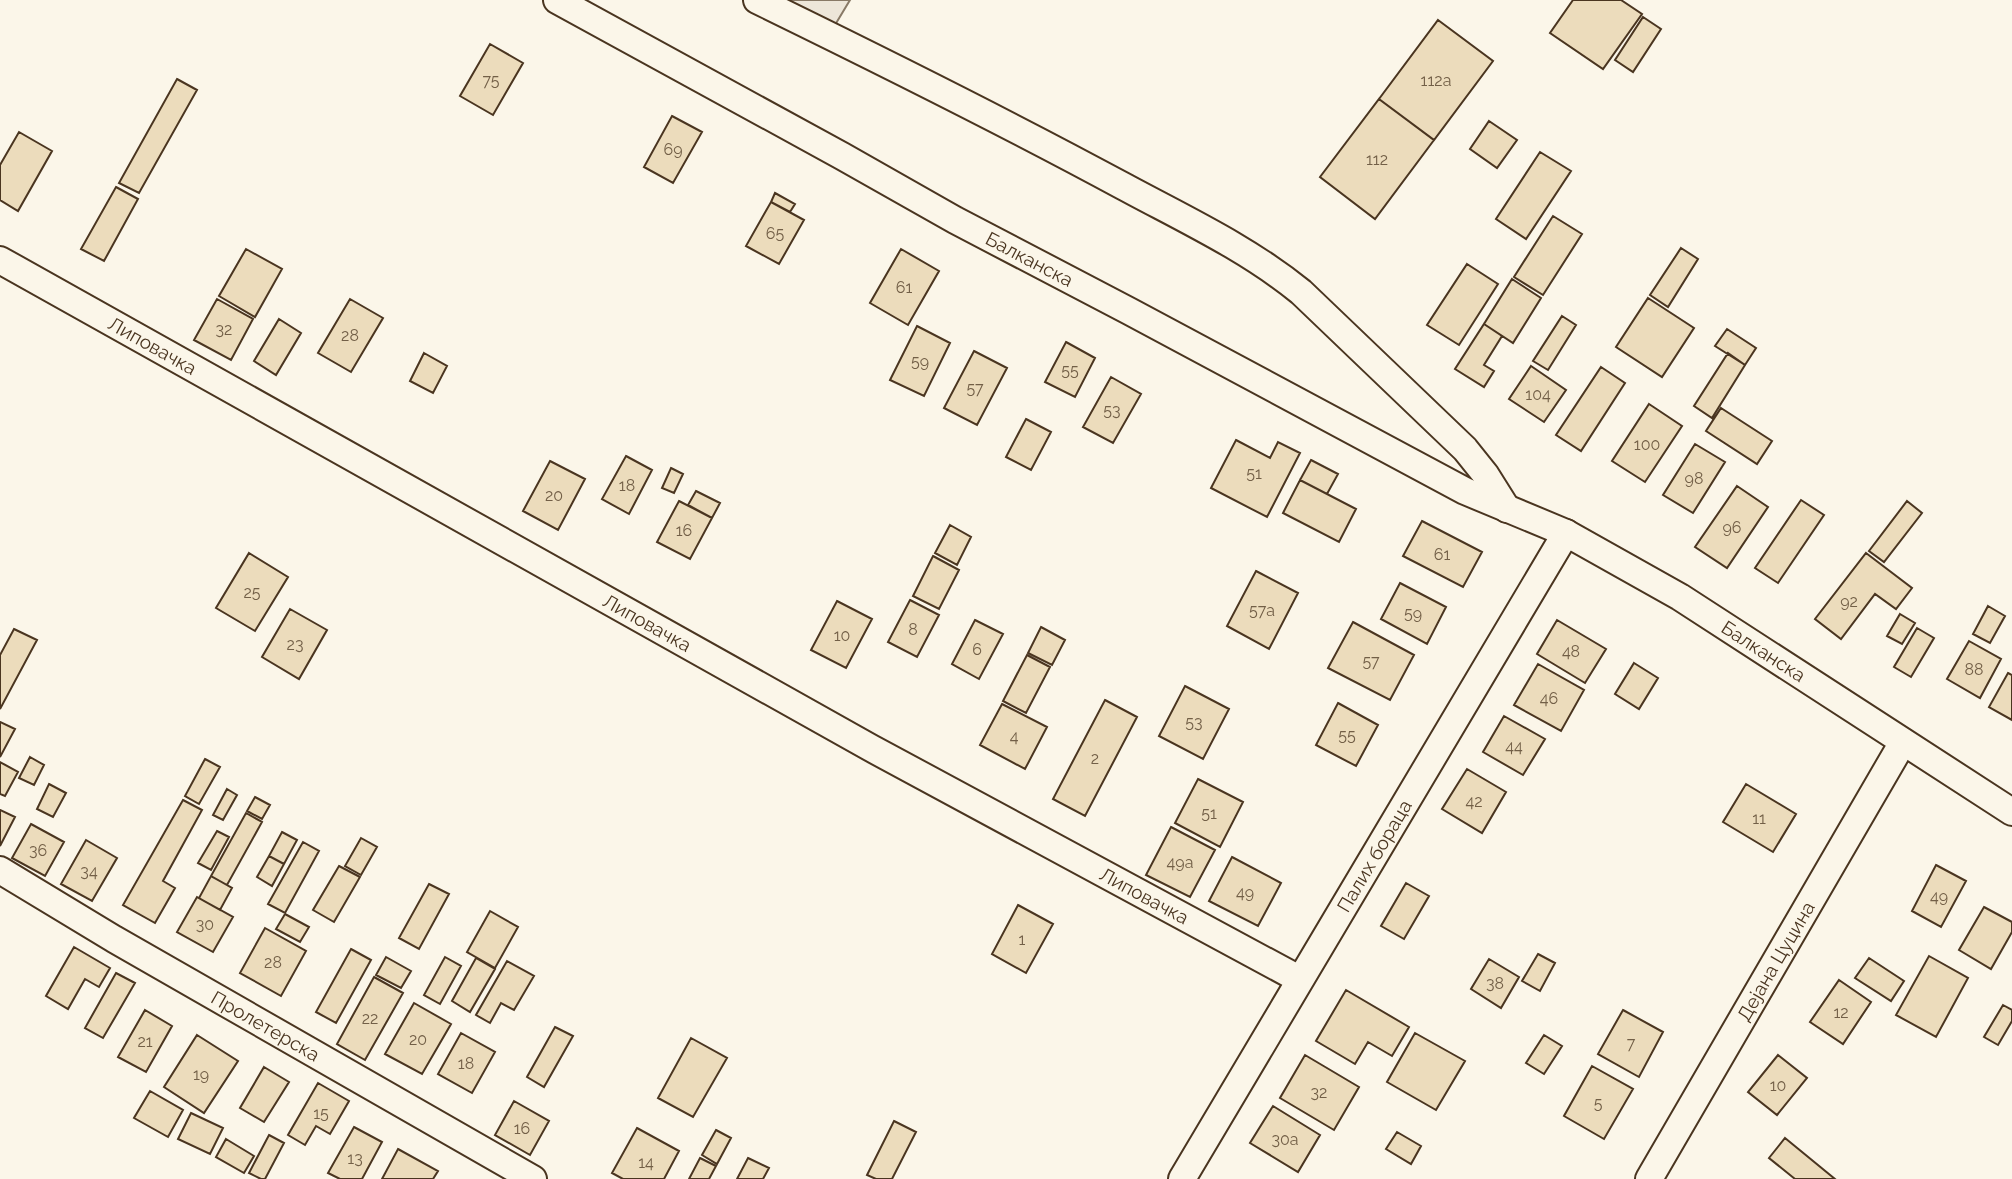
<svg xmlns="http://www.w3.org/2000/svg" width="2012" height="1179" font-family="Raleway,sans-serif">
  <rect width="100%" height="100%" fill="#fbf6e9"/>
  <path fill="#ede6d9" stroke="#887966" stroke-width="2" d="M773,0H850L832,30Z"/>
  <path fill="#ecdcbc" stroke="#4a3520" stroke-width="2" d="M1573,0H1621L1642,14L1603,69L1550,33Z
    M1643,17L1661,29L1633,72L1615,60Z
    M1438,20L1493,61L1434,140L1379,99Z
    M490,44L523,63L493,115L460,96Z
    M177,79L197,90L139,193L119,183Z
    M1379,99L1434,140L1375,219L1320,177Z
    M672,116L702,132L673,183L644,167Z
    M1489,121L1517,140L1497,168L1470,149Z
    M19,132L52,151L18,211L0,200V165Z
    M1540,152L1571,171L1526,239L1496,219Z
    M116,187L138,199L104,261L81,249Z
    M775,193L795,204L790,212L771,202Z
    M771,202L804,220L779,264L746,246Z
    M1553,216L1582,234L1543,295L1514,277Z
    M1681,248L1698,259L1668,307L1650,295Z
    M246,249L282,269L255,317L219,296Z
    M901,249L939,271L908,325L870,303Z
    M1467,264L1498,284L1459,345L1427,325Z
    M1512,279L1541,298L1513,343L1484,324Z
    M1648,298L1694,328L1662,377L1616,347Z
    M217,299L253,319L231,360L194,340Z
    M350,299L383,318L351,372L318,353Z
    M1562,316L1576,325L1548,370L1533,361Z
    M279,319L301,333L276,375L254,361Z
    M1484,324L1502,336L1484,365L1494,371L1484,387L1455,369Z
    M917,326L950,343L924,396L890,380Z
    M1727,329L1756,348L1745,365L1715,346Z
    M1066,342L1095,358L1075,397L1045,382Z
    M974,351L1007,368L977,425L944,408Z
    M424,353L447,366L433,393L410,381Z
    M1728,353L1745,365L1712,418L1694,406Z
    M1531,366L1566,390L1544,422L1509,399Z
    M1601,367L1625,383L1581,451L1556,435Z
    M1111,377L1141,394L1113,443L1083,427Z
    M1649,404L1682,426L1645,482L1612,461Z
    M1721,408L1772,441L1757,464L1706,431Z
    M1026,419L1051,432L1031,470L1006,457Z
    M1236,440L1270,458L1278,442L1300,453L1267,517L1211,488Z
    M1695,444L1725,462L1693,513L1663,495Z
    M626,456L652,470L629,514L602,499Z
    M1311,460L1338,474L1327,494L1300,480Z
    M550,461L585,479L558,530L523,511Z
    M671,468L683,474L674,493L662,488Z
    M1300,480L1356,509L1339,542L1283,513Z
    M1737,486L1768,507L1727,568L1695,547Z
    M696,491L720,503L712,518L688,505Z
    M1801,500L1824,515L1778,583L1755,568Z
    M679,501L712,518L690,559L657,542Z
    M1907,501L1922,513L1884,562L1869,551Z
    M1422,521L1482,552L1463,587L1403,556Z
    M950,525L971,537L957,565L935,553Z
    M249,553L288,577L255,631L216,608Z
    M1866,553L1912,588L1896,609L1875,594L1841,639L1815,619Z
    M933,556L959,570L939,609L913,596Z
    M1256,571L1298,593L1269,649L1227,626Z
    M1400,583L1446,607L1427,644L1381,619Z
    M910,600L939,615L917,657L888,642Z
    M837,601L872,619L846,668L811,650Z
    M1988,606L2005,616L1990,643L1973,634Z
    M290,609L327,630L299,679L262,657Z
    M1900,614L1915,623L1902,644L1887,636Z
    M975,620L1003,634L979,679L952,664Z
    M1557,620L1606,649L1585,683L1537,654Z
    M1353,622L1414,655L1390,700L1328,668Z
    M1041,627L1065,640L1052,665L1028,653Z
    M1917,628L1934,638L1911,677L1894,667Z
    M14,629L37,640L0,709V655Z
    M1969,641L2001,659L1980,698L1947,679Z
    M1027,655L1050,667L1026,713L1003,701Z
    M1634,663L1658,678L1639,709L1615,694Z
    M1538,664L1584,690L1561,731L1514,705Z
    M2008,673L2012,675V720L1989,707Z
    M1185,686L1229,709L1203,759L1159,736Z
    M1105,700L1137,717L1085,816L1053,799Z
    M1338,703L1378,725L1356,766L1316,745Z
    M1002,704L1047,727L1025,769L980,745Z
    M1504,716L1545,739L1523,775L1483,752Z
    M0,722L15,729L0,757Z
    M30,757L44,765L34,785L19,778Z
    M205,759L220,767L199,804L185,796Z
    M0,762L18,772L5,796L0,794Z
    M1467,769L1506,792L1482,833L1442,809Z
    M1198,779L1243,802L1220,847L1175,823Z
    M49,784L66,793L53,817L37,809Z
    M1746,784L1796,814L1773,852L1723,822Z
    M227,789L237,795L223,820L213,815Z
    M255,797L270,805L262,819L247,811Z
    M183,800L202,810L163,881L175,888L155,923L123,905Z
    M0,810L15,817L0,846Z
    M246,813L262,822L227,885L211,876Z
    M31,824L64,842L45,876L12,858Z
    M1171,827L1215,850L1190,897L1146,875Z
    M217,831L229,837L211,870L198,863Z
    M282,832L297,840L284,864L269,856Z
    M361,838L377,847L361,875L345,866Z
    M86,840L117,858L92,901L61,884Z
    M303,842L319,851L285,913L268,904Z
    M269,856L284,864L272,886L257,877Z
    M1232,857L1281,883L1258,926L1209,901Z
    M1936,865L1966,881L1941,927L1912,911Z
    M339,866L360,877L334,922L313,910Z
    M211,876L232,888L220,910L199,898Z
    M1406,883L1429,896L1404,939L1381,926Z
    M429,884L449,894L419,949L399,938Z
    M197,897L233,917L213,952L177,932Z
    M1018,905L1053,924L1026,973L992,954Z
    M1984,907L2012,922V932L1991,969L1959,950Z
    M490,911L518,927L495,968L467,952Z
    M285,914L309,927L300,942L276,929Z
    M265,928L306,951L281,996L240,973Z
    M74,947L110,968L99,987L85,979L68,1009L46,996Z
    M351,949L371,960L336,1023L316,1012Z
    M1538,954L1555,963L1540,991L1522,981Z
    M1929,956L1968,978L1936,1037L1896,1015Z
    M386,957L411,971L401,988L376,975Z
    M445,957L461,966L440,1004L424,995Z
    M476,958L495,969L470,1012L452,1001Z
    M1869,958L1904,981L1891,1001L1855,978Z
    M1489,959L1519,977L1501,1008L1471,989Z
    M507,961L534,976L514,1010L501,1003L490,1023L476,1015Z
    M116,973L135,983L103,1038L85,1028Z
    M374,977L403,993L365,1060L337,1044Z
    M1839,980L1871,1002L1843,1044L1810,1022Z
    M1346,990L1409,1027L1392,1056L1368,1042L1355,1064L1316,1041Z
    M414,1003L451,1024L422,1074L385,1054Z
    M2003,1005L2012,1010V1021L1998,1045L1984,1037Z
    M145,1010L172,1026L146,1072L118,1057Z
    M1623,1010L1663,1032L1639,1077L1598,1054Z
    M555,1027L573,1036L544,1087L527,1077Z
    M461,1033L495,1052L472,1093L438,1074Z
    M1415,1033L1465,1061L1436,1110L1387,1082Z
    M197,1035L238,1061L204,1113L164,1087Z
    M1544,1035L1562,1046L1544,1074L1526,1063Z
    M691,1038L727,1058L693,1117L658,1098Z
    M1305,1055L1359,1087L1334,1130L1280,1098Z
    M1778,1055L1807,1078L1777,1115L1748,1092Z
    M1592,1066L1633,1089L1604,1139L1564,1116Z
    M264,1067L289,1082L264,1122L240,1108Z
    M318,1083L349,1101L330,1134L316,1126L305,1145L288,1135Z
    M150,1091L183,1110L168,1137L134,1118Z
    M514,1101L549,1121L530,1155L495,1135Z
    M1273,1106L1320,1135L1298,1172L1250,1143Z
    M191,1113L223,1128L210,1154L178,1139Z
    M894,1121L916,1132L892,1179H876L867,1175Z
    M354,1127L382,1142L362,1179H340L328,1173Z
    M637,1128L679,1151L664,1179H623L612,1173Z
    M716,1130L731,1138L717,1164L702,1155Z
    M1397,1132L1421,1146L1411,1164L1386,1149Z
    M269,1135L284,1143L265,1179H261L249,1173Z
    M1785,1138L1835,1179H1795L1769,1158Z
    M226,1139L254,1156L244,1173L216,1157Z
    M398,1149L438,1171L433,1179H382Z
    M700,1158L716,1166L709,1179H689Z
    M748,1158L769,1168L763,1179H737Z"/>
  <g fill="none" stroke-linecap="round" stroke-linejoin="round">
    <defs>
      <g id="minor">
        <path id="s1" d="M557,0L842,156L955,220L1129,311L1465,491L1566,533L1680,597L2012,812"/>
        <path d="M757,0C880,60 1003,121 1123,186C1184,219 1247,248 1301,292L1465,449L1485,474L1507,509"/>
        <path id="s2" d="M0,260L871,748L1299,979"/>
        <path id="s3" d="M0,870L114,939L533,1179"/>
        <path id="s4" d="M1182,1179L1566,533"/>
        <path id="s5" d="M1649,1179L1903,742"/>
      </g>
    </defs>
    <use href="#minor" stroke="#4a3520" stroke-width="30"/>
    <use href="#minor" stroke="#fbf6e9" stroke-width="26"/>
  </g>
  <g text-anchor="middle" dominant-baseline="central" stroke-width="5" stroke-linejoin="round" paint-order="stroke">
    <g font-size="16" fill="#725f47">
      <text x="491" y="80">75</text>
      <text x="1436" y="80">112a</text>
      <text x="673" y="149">69</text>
      <text x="1377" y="159">112</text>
      <text x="775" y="233">65</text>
      <text x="904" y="287">61</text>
      <text x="224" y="329">32</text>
      <text x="350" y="335">28</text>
      <text x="920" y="361">59</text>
      <text x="1070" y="370">55</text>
      <text x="975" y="388">57</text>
      <text x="1538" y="394">104</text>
      <text x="1112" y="410">53</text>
      <text x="1647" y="444">100</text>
      <text x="1254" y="473">51</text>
      <text x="1694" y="478">98</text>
      <text x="627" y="485">18</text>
      <text x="554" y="495">20</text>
      <text x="1732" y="527">96</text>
      <text x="684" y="530">16</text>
      <text x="1442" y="554">61</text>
      <text x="252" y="592">25</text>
      <text x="1849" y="601">92</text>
      <text x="1262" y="610">57a</text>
      <text x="1413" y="613">59</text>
      <text x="913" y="629">8</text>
      <text x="842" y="635">10</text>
      <text x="295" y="644">23</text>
      <text x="977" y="649">6</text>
      <text x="1571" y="651">48</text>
      <text x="1371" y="661">57</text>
      <text x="1974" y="669">88</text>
      <text x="1549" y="698">46</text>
      <text x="1194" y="722">53</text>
      <text x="1347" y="735">55</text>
      <text x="1014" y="736">4</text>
      <text x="1514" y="746">44</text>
      <text x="1095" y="758">2</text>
      <text x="1474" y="801">42</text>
      <text x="1209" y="813">51</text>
      <text x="1759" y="818">11</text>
      <text x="38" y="850">36</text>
      <text x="1180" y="862">49a</text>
      <text x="89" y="871">34</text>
      <text x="1245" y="892">49</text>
      <text x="1939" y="896">49</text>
      <text x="205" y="924">30</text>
      <text x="1022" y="939">1</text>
      <text x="273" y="962">28</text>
      <text x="1495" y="983">38</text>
      <text x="1841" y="1012">12</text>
      <text x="370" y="1018">22</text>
      <text x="418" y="1039">20</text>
      <text x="145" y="1041">21</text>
      <text x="1631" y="1043">7</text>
      <text x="466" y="1063">18</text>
      <text x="201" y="1074">19</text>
      <text x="1778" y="1085">10</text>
      <text x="1319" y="1092">32</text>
      <text x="1598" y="1103">5</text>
      <text x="321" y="1113">15</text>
      <text x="522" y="1128">16</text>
      <text x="1285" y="1139">30a</text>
      <text x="355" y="1158">13</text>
      <text x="646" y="1162">14</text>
    </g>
    <g font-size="19" fill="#4a3520" stroke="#fbf6e9">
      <text stroke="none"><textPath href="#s1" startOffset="539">Балканска</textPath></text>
      <text stroke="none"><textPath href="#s2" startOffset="175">Липовачка</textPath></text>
      <text stroke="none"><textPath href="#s2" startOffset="742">Липовачка</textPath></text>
      <text stroke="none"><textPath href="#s1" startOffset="1372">Балканска</textPath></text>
      <text stroke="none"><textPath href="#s4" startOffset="376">Палих бораца</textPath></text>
      <text stroke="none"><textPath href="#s2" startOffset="1309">Липовачка</textPath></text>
      <text stroke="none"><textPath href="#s5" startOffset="252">Дејана Цуцина</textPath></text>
      <text stroke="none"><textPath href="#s3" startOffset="308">Пролетерска</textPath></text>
    </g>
  </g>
</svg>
